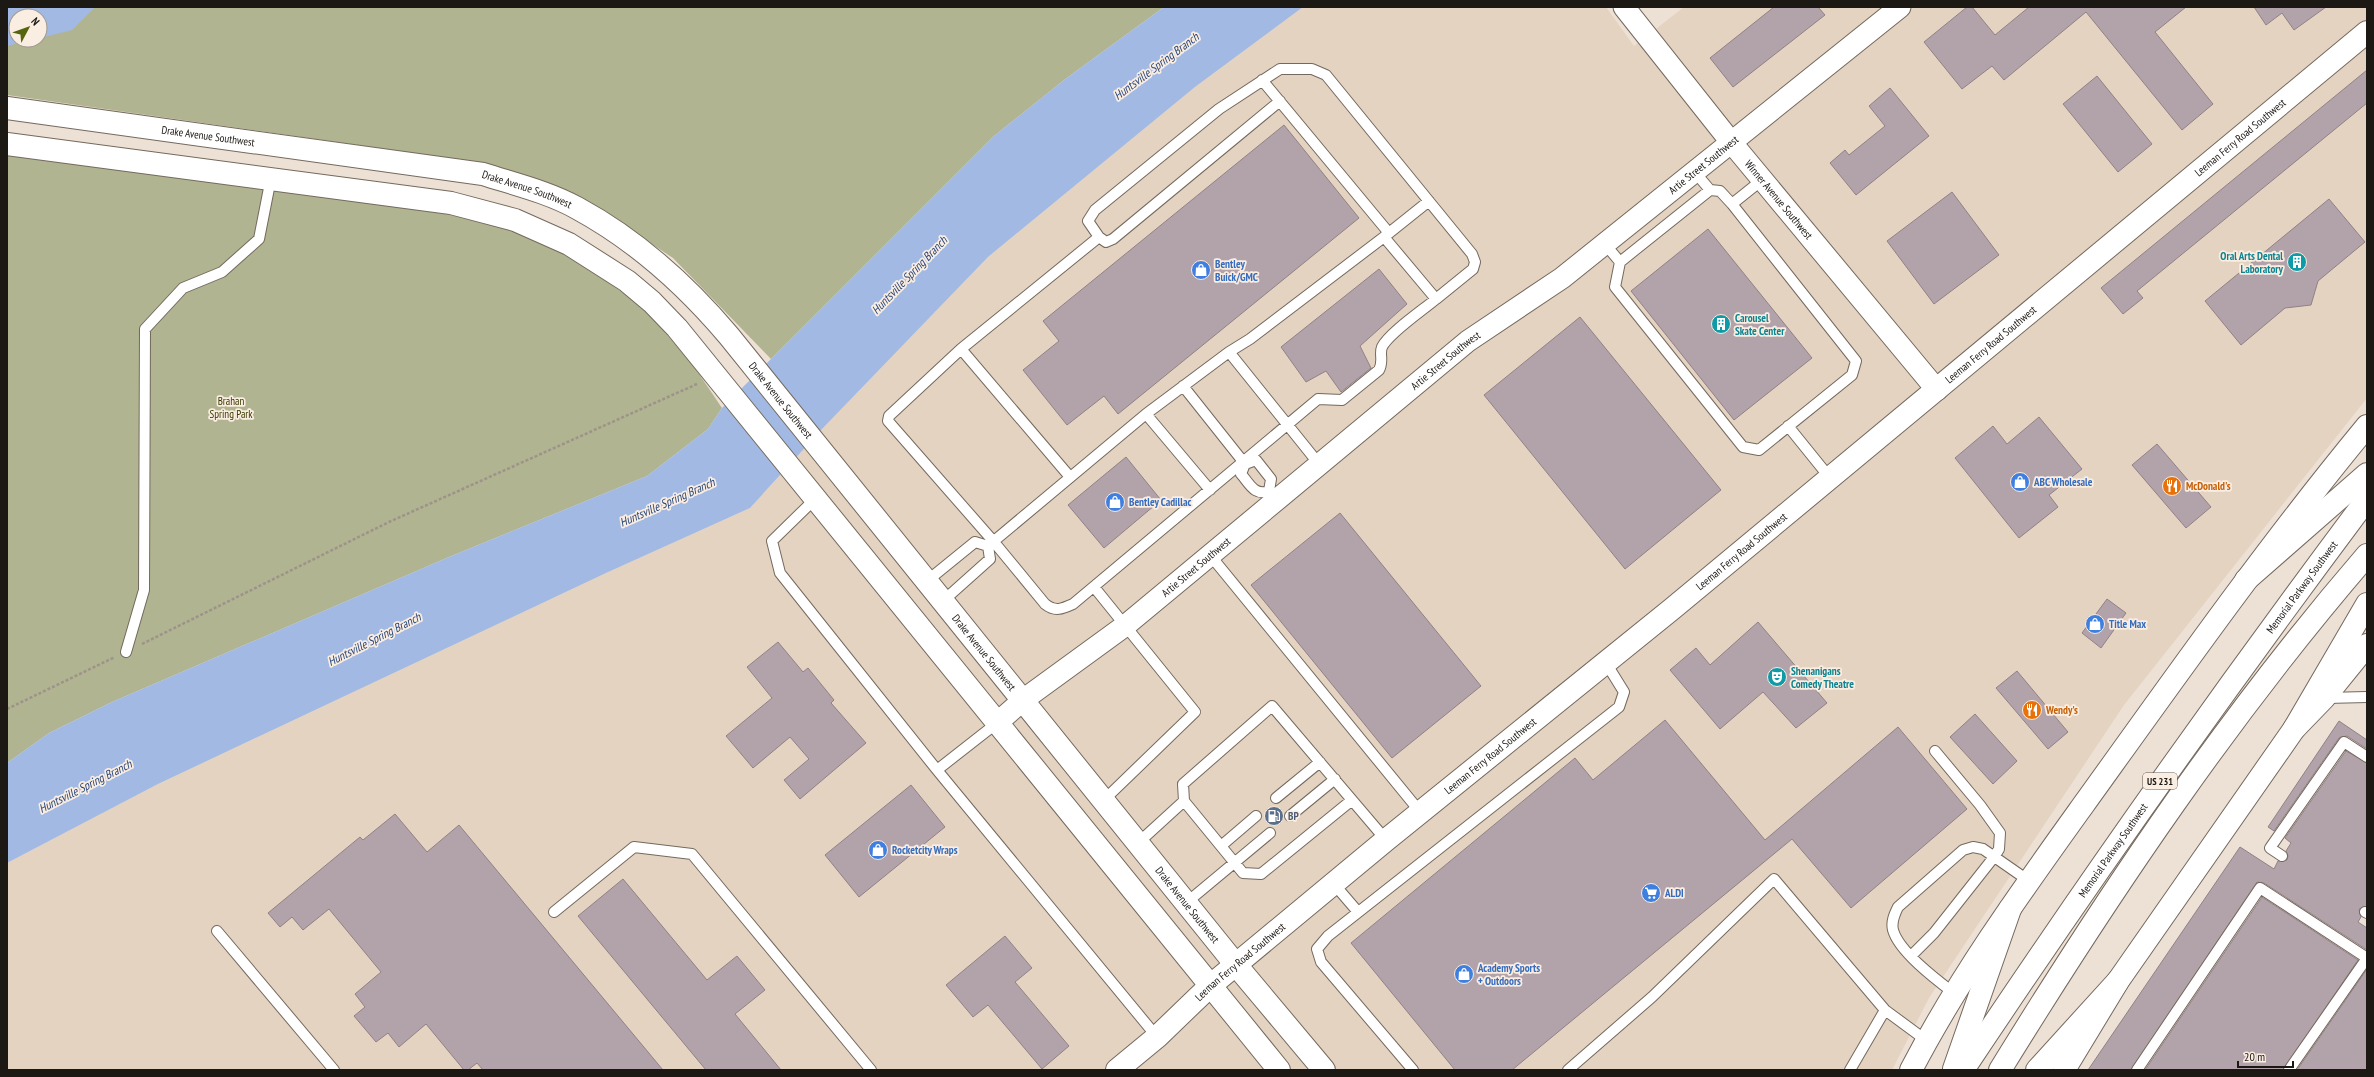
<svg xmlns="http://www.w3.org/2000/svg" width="2374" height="1077" font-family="'PT Sans Narrow',sans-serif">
  <rect width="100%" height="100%" fill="#ede0d4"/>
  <path fill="#e5d3c1" d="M1303,7H1606L1634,46L1684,7H2367V398L2124,705L1929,998L1892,1070H7V863L158,784L606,573L750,508L823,428L988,257L1195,87Z"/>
  <path fill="#b0b490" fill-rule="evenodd" d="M7,7H1164L1064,80L994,136L771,359L673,258L600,210L556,189L508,170L414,153L7,95ZM16,16H40V40H16Z
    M7,151L472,218L538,239L594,272L644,308L693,365L722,408L708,429L647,476L449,557L112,702L49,733L7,763Z"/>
  <path fill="#a2bae3" d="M7,7H95L72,30L40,38V16H16V40H30L7,46Z
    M1164,7H1303L1195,87L988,257L823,428L750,508L606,573L158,784L7,863V763L49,733L112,702L449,557L647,476L708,429L722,408L994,136L1064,80Z"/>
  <path fill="#b2a2a9" stroke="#918188" d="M1774,7H1818L1825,15L1733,87L1710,58Z
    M1967,7H1972L1995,35L2029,7H2186L2155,32L2213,104L2182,130L2086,12L2004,80L1992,66L1962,89L1924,42Z
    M2254,7H2326L2294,30L2282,13L2266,25Z
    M2367,70V103L2137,291L2143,298L2123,314L2101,288Z
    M2097,76L2152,144L2118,172L2063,104Z
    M1890,88L1929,136L1856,195L1830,163L1845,150L1849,155L1885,126L1869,106Z
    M1284,125L1359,218L1118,414L1104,396L1067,425L1023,370L1059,341L1043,321Z
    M1952,192L1999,255L1934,304L1887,241Z
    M2329,199L2365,242L2318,281L2311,305L2285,308L2241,345L2205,301Z
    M1708,229L1812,358L1734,420L1631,291Z
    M1379,269L1407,304L1360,346L1371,368L1341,392L1326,371L1306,382L1281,347Z
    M1580,317L1721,490L1625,569L1484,395Z
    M2039,417L2082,469L2049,495L2058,507L2019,538L1955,458L1993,426L2007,444Z
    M2157,444L2211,507L2186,528L2132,465Z
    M1126,457L1161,500L1104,548L1068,505Z
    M1340,513L1481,686L1392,758L1251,585Z
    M2107,599L2126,613L2101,648L2082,633Z
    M1758,622L1827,703L1796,728L1763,692L1720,729L1670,670L1696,648L1710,665Z
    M778,642L803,672L808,668L834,700L831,703L866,743L800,799L784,780L809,759L790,737L753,768L726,736L772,698L747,667Z
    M2017,671L2068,732L2048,749L1996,688Z
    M1975,714L2017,761L1993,784L1950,737Z
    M1665,720L1765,840L1898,727L1967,809L1851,908L1792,839L1512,1070H1455L1351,943L1575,758L1593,780Z
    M2339,721L2367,740V749L2347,736L2339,738L2274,831L2268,827Z
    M2346,751L2367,763V906L2359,909L2361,917L2358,922L2367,928V950L2264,883L2257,882L2131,1070H2088L2240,847L2274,869L2278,861L2287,860L2288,856L2286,851L2291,843L2285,838Z
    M911,785L945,827L859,897L825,855Z
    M395,814L427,852L459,825L663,1070H483L477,1063L468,1070H464L426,1024L399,1047L388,1033L376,1042L354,1016L365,1007L355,994L381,972L329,909L303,930L292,917L280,927L268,913L360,837L363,840Z
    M623,879L707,980L737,956L765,990L735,1014L781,1070H706L578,916Z
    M2262,897L2358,960L2283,1070H2145Z
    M1005,936L1032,968L1015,982L1069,1046L1042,1069L988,1005L973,1017L946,985Z
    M2367,969V1070H2297Z"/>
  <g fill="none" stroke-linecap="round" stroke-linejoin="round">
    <defs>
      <path id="lane" d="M1262,80L1389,233
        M1694,171L1710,190L1720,191L1732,204L1762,180
        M1099,237L1106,242L1113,239L1280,101
        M1384,237L1429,201
        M1605,244L1620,262L1615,287L1743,447L1759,450L1852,375L1856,361L1732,204
        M1620,262L1710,190
        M961,349L1070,477
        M1229,352L1250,339L1384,237L1436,299L1473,269L1475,262L1472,254L1326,75L1312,69H1280L1219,109L1095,210L1088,221L1099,237L961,349L889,416L888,421L994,542L1045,604C1055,612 1062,609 1073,604L1318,399L1342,400L1379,370C1384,361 1379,354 1382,347C1389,333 1423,310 1436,299
        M1183,386L1245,464
        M1146,414L1210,490
        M1788,426L1830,478
        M1256,460L1271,479L1269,491C1254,496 1250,484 1241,474L1245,464Z
        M815,499L772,541L780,573L937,770L1157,1037
        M988,546L1146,414L1229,352L1319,464
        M1210,555L1421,813
        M927,581L975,542L988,546
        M1094,587L1195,712L1104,800
        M943,601L990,559L988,546
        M126,652L144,590L145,329L183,288L222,272L259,239L271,178
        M2326,698L2367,697
        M937,770L997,723
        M1276,798L1320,762
        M1184,801L1243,873L1261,874L1352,800
        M1290,816L1335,779
        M1138,843L1184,801L1183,784L1272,706L1386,840
        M1221,846L1256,816
        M2282,856L2270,848L2344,742L2367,757
        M1334,884L1358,912
        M1186,903L1270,833
        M554,912L634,847L692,854L871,1070
        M2365,912L2367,913
        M217,931L334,1070
        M1912,955L1934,933L1994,857L1999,849L2000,833L1980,805L1935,751
        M1955,994C1938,981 1899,952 1893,930C1891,922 1894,915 1898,907L1963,850L1973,847L1983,849L2029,881
        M1413,1070L1321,962L1317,949L1328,936L1619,707L1624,692L1606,663
        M1568,1070L1652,997L1774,879L1885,1010L1927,1041
        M1850,1070L1885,1010
        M2137,1070L2260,888L2367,958L2289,1070"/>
      <g id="street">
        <path id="s1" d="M1624,7L1731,142L1937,390"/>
        <path id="s2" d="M997,723L1023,700L1126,625L1468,341L1562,278L1900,7"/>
      </g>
      <g id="secondary">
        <path id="s3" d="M7,108L483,174C514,184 548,192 577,208C636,240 686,285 729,336L1236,965L1324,1070"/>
        <path d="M7,144L451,203L515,220L569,244L627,281L652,302L677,328L1279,1070"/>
        <path id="s4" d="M1117,1070L1157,1037L1210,986L1386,840L1672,609L2367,32"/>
        <path d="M1911,1070C1960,976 2023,889 2084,804C2176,676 2267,547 2367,426"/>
        <path d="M2064,1070L2118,981L2294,729L2324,698L2367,645"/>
      </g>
      <g id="highway">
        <path d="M2246,580L2367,474"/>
        <path d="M2294,729L2367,604"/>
        <path d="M1954,1069L2010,909"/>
        <path id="s5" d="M1963,1070C2092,876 2227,686 2367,499"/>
        <path d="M2000,1070C2111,890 2229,715 2367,555"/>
        <path d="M2037,1070L2118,981"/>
      </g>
    </defs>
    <use href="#lane" stroke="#74695e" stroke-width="12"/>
    <use href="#street" stroke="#74695e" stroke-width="23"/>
    <use href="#secondary" stroke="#74695e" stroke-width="24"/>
    <use href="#highway" stroke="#74695e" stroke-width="24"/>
    <path stroke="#9d938a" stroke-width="2.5" stroke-dasharray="3 2" stroke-linecap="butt" d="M142,644L389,522L697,384
      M7,709L115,657"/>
    <use href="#lane" stroke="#fff" stroke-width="10"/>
    <use href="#street" stroke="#fff" stroke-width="21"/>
    <use href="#secondary" stroke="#fff" stroke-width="22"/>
    <use href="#highway" stroke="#fff" stroke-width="22"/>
  </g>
  <defs>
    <symbol id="building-disc" viewBox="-11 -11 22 22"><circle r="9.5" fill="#0f9aa8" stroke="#faede1"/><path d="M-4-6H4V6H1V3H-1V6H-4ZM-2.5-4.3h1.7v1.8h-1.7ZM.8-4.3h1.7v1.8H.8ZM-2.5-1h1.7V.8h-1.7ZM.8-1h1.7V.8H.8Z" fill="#fff"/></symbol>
    <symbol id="shop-disc" viewBox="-11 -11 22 22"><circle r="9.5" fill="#3f7fe0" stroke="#faede1"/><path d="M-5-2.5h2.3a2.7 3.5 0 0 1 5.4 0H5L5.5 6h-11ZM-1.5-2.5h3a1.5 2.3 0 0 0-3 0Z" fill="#fff"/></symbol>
    <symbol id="restaurant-disc" viewBox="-11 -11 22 22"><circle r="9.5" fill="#e8710a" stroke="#faede1"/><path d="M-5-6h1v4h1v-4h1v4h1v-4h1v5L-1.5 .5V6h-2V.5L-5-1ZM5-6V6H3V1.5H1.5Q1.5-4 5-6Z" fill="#fff"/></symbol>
    <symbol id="theatre-disc" viewBox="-11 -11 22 22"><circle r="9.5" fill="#0f9aa8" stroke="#faede1"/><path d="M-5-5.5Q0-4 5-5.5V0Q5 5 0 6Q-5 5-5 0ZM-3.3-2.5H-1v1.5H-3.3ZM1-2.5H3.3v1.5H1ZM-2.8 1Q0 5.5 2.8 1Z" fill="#fff"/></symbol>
    <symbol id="fuel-disc" viewBox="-11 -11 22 22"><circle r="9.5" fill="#5c6f8a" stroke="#faede1"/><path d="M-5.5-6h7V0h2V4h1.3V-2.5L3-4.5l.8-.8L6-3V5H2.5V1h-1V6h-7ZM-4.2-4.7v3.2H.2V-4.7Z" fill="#fff"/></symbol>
    <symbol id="supermarket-disc" viewBox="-11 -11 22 22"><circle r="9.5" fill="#3f7fe0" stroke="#faede1"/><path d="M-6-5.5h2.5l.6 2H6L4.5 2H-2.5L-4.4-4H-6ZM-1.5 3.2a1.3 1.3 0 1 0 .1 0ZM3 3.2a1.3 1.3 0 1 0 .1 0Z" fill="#fff"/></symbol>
  </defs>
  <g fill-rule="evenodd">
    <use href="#building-disc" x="2286" y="251" width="22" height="22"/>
    <use href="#shop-disc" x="1190" y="259" width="22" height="22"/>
    <use href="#building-disc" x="1710" y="313" width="22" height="22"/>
    <use href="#shop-disc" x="2009" y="471" width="22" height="22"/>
    <use href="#restaurant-disc" x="2161" y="475" width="22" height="22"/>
    <use href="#shop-disc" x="1104" y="491" width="22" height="22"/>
    <use href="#shop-disc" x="2084" y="613" width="22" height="22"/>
    <use href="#theatre-disc" x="1766" y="666" width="22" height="22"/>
    <use href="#restaurant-disc" x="2021" y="699" width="22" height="22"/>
    <use href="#fuel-disc" x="1263" y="805" width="22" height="22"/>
    <use href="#shop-disc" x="867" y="839" width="22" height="22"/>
    <use href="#supermarket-disc" x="1640" y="882" width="22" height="22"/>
    <use href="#shop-disc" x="1453" y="963" width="22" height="22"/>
  </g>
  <g text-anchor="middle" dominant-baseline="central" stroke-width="3.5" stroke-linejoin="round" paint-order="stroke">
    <rect fill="#faede1" stroke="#5f5852" stroke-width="1" x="2143" y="773" width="34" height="16" rx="3"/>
    <g font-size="10" font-weight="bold" fill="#1c1814">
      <text x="2160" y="781">US 231</text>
    </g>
    <g font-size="11" fill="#1c1814" stroke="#faede1">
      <text stroke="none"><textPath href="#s3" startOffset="203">Drake Avenue Southwest</textPath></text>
      <text stroke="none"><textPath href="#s4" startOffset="1460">Leeman Ferry Road Southwest</textPath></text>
      <text stroke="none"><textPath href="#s2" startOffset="901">Artie Street Southwest</textPath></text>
      <text stroke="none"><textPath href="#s3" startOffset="527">Drake Avenue Southwest</textPath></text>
      <text stroke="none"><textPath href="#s1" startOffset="247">Winner Avenue Southwest</textPath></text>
      <text stroke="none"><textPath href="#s4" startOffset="1136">Leeman Ferry Road Southwest</textPath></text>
      <text stroke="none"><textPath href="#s2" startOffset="577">Artie Street Southwest</textPath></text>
      <text stroke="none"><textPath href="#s3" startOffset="863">Drake Avenue Southwest</textPath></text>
      <text stroke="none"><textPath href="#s4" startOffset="812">Leeman Ferry Road Southwest</textPath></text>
      <text stroke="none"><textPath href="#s2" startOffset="253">Artie Street Southwest</textPath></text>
      <text stroke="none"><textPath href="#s5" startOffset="590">Memorial Parkway Southwest</textPath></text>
      <text stroke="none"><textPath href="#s3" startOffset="1187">Drake Avenue Southwest</textPath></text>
      <text stroke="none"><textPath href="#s4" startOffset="488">Leeman Ferry Road Southwest</textPath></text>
      <text stroke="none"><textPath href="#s5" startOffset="266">Memorial Parkway Southwest</textPath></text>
      <text stroke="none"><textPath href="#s3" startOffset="1511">Drake Avenue Southwest</textPath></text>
      <text stroke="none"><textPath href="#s4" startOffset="164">Leeman Ferry Road Southwest</textPath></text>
    </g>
    <g font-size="11" font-weight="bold" fill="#0d838f" stroke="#faede1" text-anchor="start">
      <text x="2283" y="256" text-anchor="end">Oral Arts Dental<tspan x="2283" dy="13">Laboratory</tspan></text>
      <text x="1735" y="318">Carousel<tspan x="1735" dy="13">Skate Center</tspan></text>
      <text x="1791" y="671">Shenanigans<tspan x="1791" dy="13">Comedy Theatre</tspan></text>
    </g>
    <g font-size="11" font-weight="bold" fill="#366cbe" stroke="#faede1" text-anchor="start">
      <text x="1215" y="264">Bentley<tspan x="1215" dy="13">Buick/GMC</tspan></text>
      <text x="2034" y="482">ABC Wholesale</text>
      <text x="1129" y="502">Bentley Cadillac</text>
      <text x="2109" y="624">Title Max</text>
      <text x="892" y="850">Rocketcity Wraps</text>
      <text x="1665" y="893">ALDI</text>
      <text x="1478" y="968">Academy Sports<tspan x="1478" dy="13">+ Outdoors</tspan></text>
    </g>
    <g font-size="11" fill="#373900" stroke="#faede1">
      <text x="231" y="401">Brahan<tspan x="231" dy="13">Spring Park</tspan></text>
    </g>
    <g font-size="11" font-weight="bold" fill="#c56008" stroke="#faede1" text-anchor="start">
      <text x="2186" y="486">McDonald's</text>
      <text x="2046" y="710">Wendy's</text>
    </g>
    <g font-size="11" font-weight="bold" fill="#4e5e75" stroke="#faede1" text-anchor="start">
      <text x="1288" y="816">BP</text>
    </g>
    <g font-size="12" font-style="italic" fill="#28467a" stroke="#faede1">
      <text transform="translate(1156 66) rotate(-37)">Huntsville Spring Branch</text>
      <text transform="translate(909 275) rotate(-46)">Huntsville Spring Branch</text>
      <text transform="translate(667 502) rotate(-24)">Huntsville Spring Branch</text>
      <text transform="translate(374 639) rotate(-27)">Huntsville Spring Branch</text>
      <text transform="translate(85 786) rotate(-27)">Huntsville Spring Branch</text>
    </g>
  </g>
  <rect width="2374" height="1077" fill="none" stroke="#1c1814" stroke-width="16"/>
  <g transform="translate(28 28) rotate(49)"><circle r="19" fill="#faede1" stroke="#a1988f"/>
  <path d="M0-3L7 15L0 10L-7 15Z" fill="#54650e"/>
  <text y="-6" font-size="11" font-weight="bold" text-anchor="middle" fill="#1c1814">N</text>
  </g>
  <path d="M2238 1061v6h55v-6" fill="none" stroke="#1c1814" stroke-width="2"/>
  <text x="2244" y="1061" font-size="12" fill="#1c1814" stroke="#faede1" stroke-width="3" paint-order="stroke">20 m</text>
</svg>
